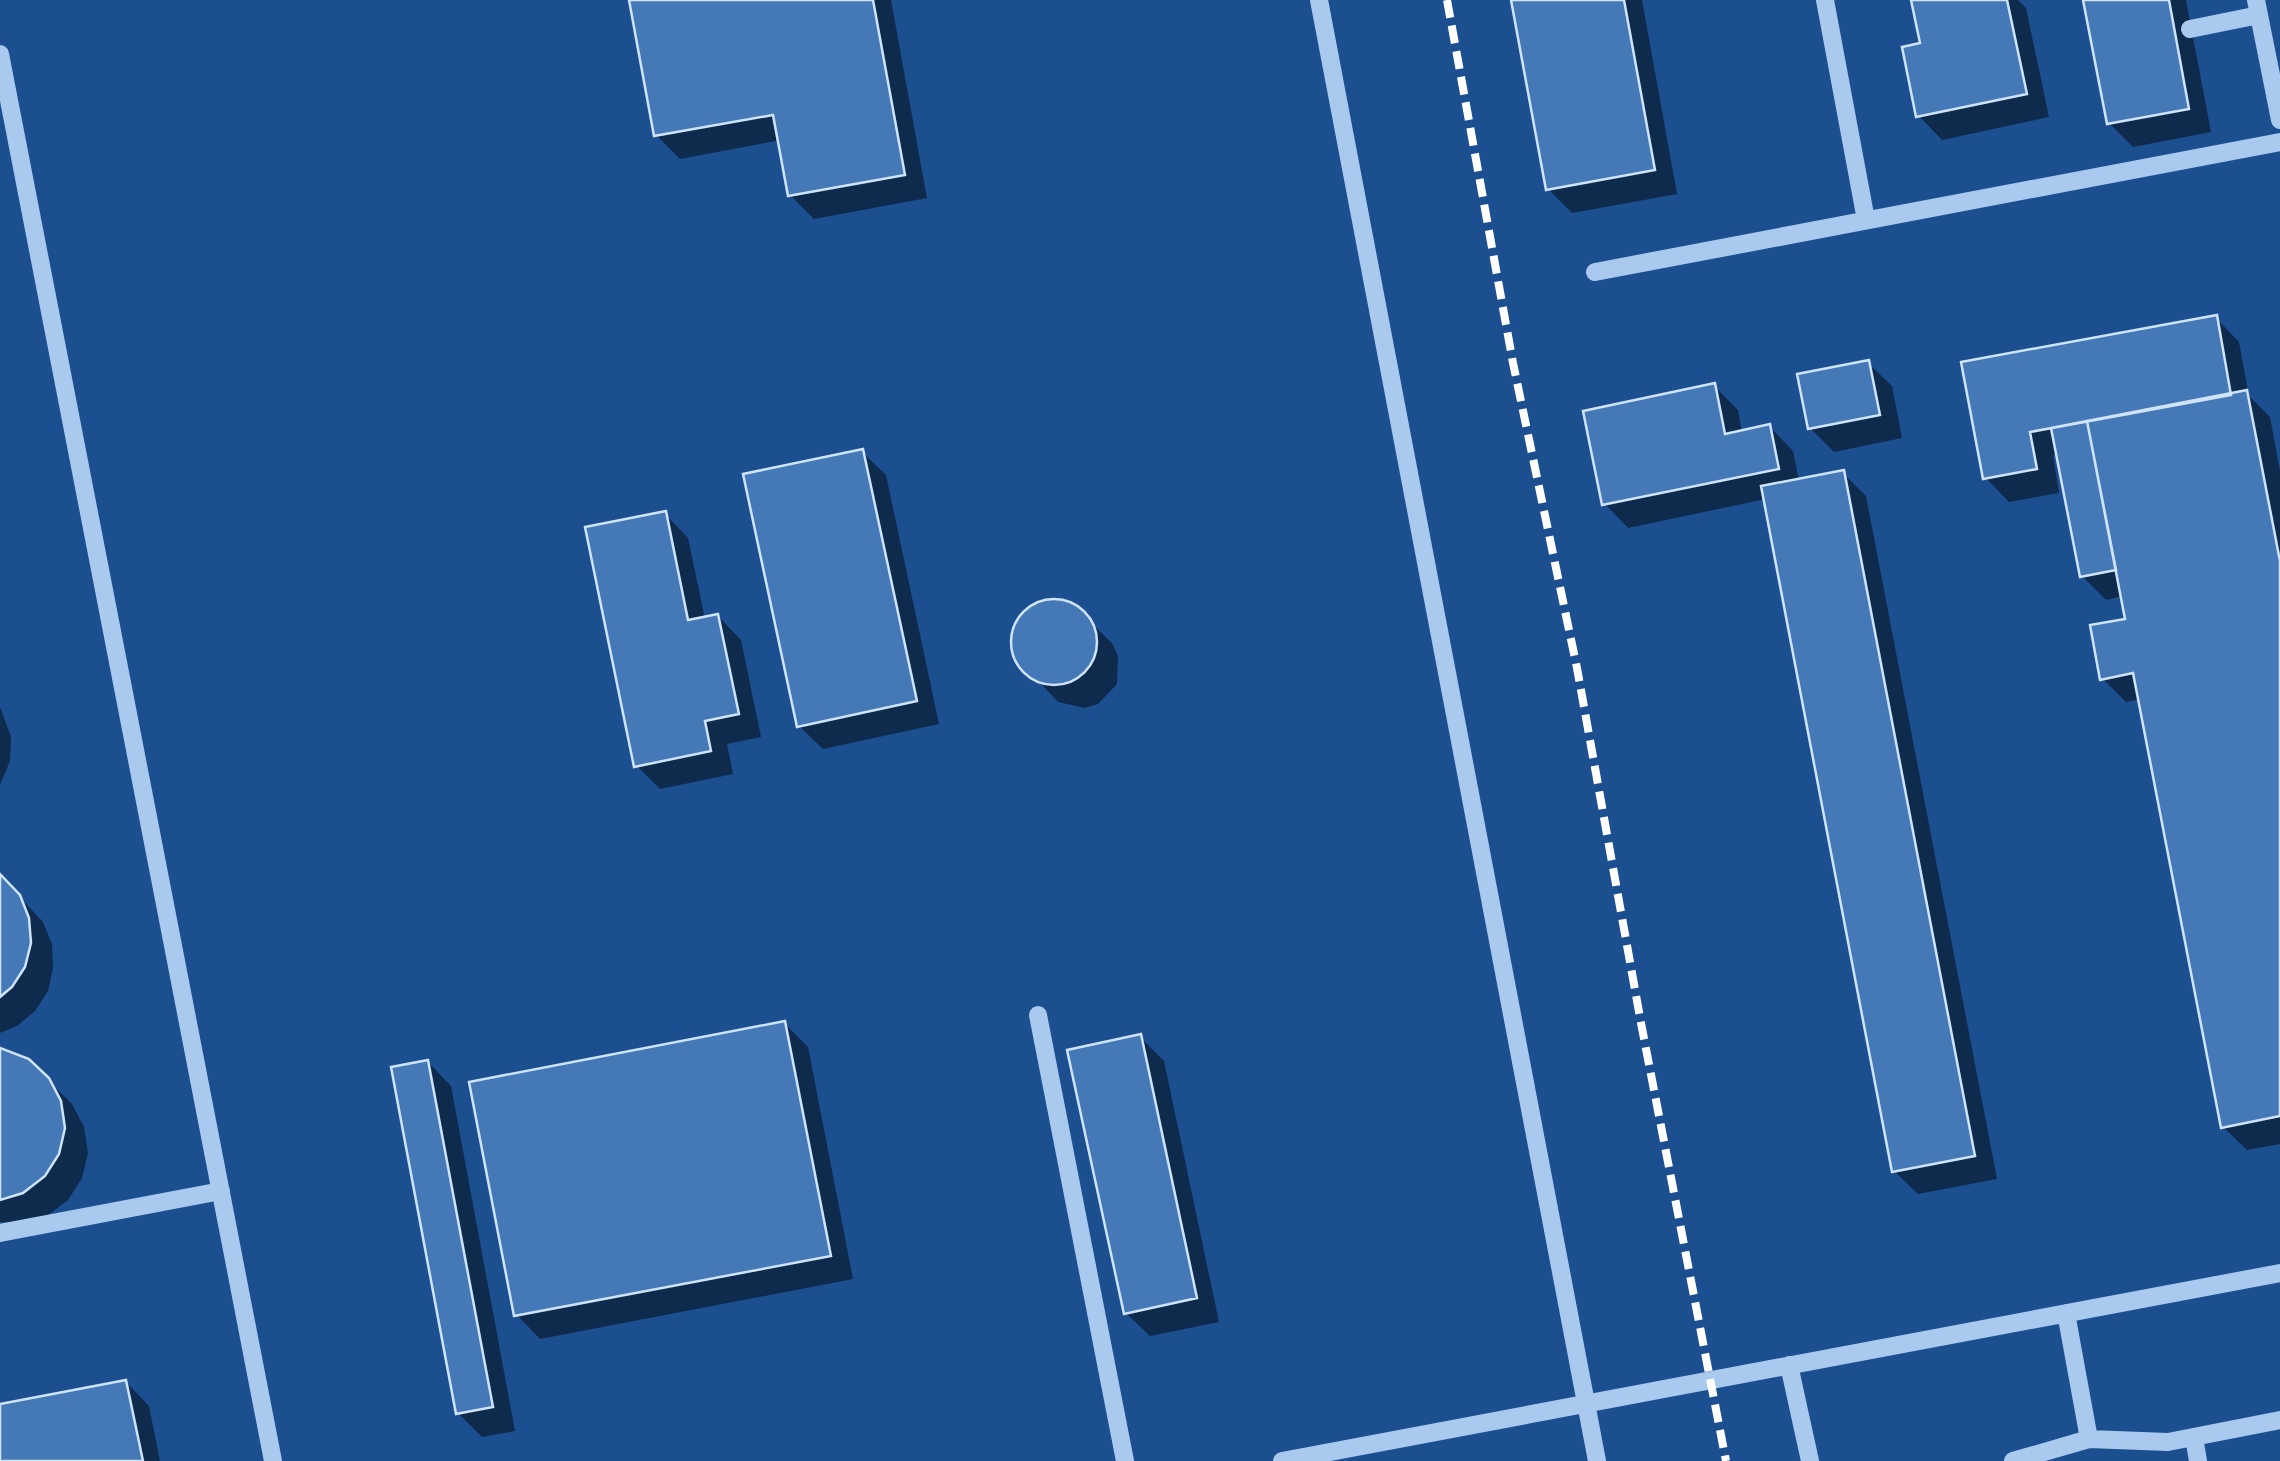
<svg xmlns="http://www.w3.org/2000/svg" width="2280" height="1461" font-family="'Roboto Condensed',sans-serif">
  <rect width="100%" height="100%" fill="#1b4f8f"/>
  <path fill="#0007" d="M631,0H891L927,198L814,219L790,195L781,140L680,159L656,135Z
    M1514,0H1642L1677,194L1572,213L1548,189Z
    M1914,0H2018L2026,8L2049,117L1942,140L1919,116L1923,45Z
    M2086,0H2186L2211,132L2133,147L2109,123Z
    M2216,318L2239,342L2249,396L2270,417L2280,471V1144L2247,1150L2223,1127L2141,699L2126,702L2102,678L2128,621L2123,596L2106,600L2082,576L2059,454L2053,455L2059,493L2009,502L1986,478L1964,364Z
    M1868,363L1892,386L1902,438L1834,452L1810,428Z
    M1714,386L1738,410L1742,433L1770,427L1793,451L1799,481L1843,473L1866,496L1997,1179L1918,1194L1894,1171L1766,499L1628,528L1605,504Z
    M862,452L886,475L939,724L823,749L799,726Z
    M665,514L688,538L705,619L718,616L741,640L761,737L727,744L733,774L660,789L636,765Z
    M1052,601L1065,602L1087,619L1112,643L1118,656L1117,684L1098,704L1085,708L1058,702L1016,657L1013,645L1019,619L1028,610Z
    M0,707L11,737L10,761L0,785Z
    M0,876L43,922L52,944L53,968L48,991L35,1011L17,1026L0,1033Z
    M785,1024L808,1047L853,1279L540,1339L517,1315Z
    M1140,1037L1164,1061L1219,1322L1150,1336L1126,1313Z
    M0,1051L28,1061L72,1104L84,1127L88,1153L82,1178L68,1200L47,1216L23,1223L0,1222Z
    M428,1062L451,1086L515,1431L482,1437L458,1413Z
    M126,1382L149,1406L160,1461H0V1407Z"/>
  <path fill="#4478b7" stroke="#cfe3fa" stroke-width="2.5" d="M629,0H873L905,175L788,196L773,115L654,136Z
    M1511,0H1624L1655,170L1546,190Z
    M1911,0H2007L2027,94L1916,117L1902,47L1920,43Z
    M2083,0H2169L2189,109L2107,124Z
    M2217,315L2231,395L2030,432L2037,469L1983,479L1961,362Z
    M1869,360L1880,415L1808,429L1797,374Z
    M1715,383L1725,434L1770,424L1779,469L1602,505L1583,411Z
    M2247,390L2280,561V1116L2221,1128L2133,673L2100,680L2090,625L2125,619L2087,421Z
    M2087,421L2116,570L2080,577L2051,428Z
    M863,449L917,701L797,727L743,474Z
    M1844,470L1975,1156L1892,1172L1761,486Z
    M666,511L688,620L718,614L739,714L705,721L711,751L634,767L585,527Z
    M1011 642a43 43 0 1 1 86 0a43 43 0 1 1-86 0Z
    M0,874L20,895L29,918L31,943L25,967L12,987L0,997Z
    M785,1021L831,1256L514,1316L469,1082Z
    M1141,1034L1197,1298L1124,1314L1067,1050Z
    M0,1048L29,1059L49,1078L61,1101L65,1128L59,1154L45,1176L23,1193L0,1200Z
    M428,1060L493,1407L456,1414L391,1067Z
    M126,1380L143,1461H0V1404Z"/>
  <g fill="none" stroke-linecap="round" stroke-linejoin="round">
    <path stroke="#a9c9ee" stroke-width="18" d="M1319,0L1597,1461
      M1825,0L1866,220
      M2256,0L2280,120
      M2190,29L2259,15
      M0,54L273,1461
      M1595,272L2280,142
      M1038,1015L1125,1461
      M0,1233L221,1191
      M2066,1313L2089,1439
      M1789,1365L1810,1461
      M2194,1437L2198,1461
      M1282,1461L2280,1273
      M2013,1461L2089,1439L2168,1442L2280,1420"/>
    <path stroke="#fff" stroke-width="8" stroke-dasharray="18 8" stroke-linecap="butt" d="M1447,0L1513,363L1577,668L1641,1023L1726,1461"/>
  </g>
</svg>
